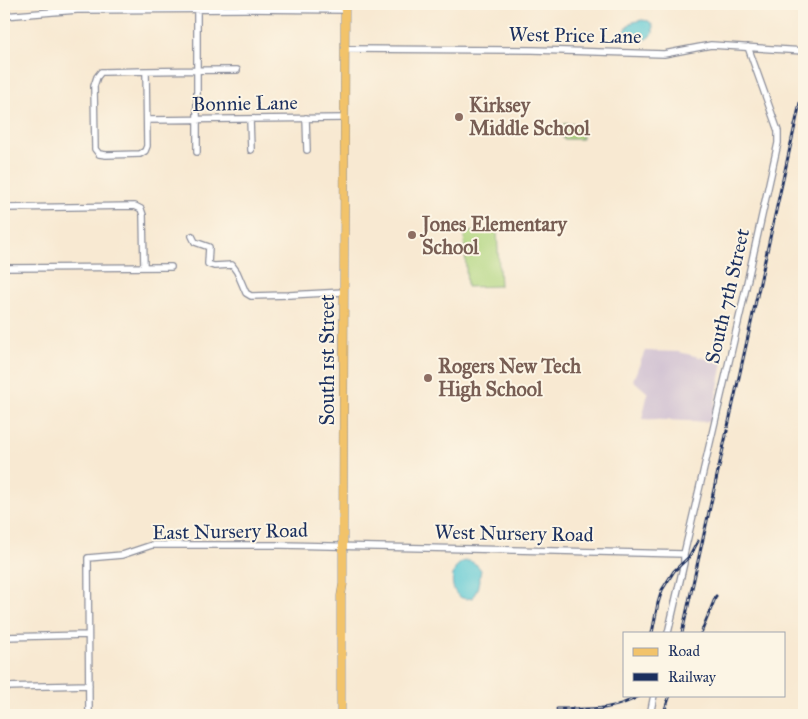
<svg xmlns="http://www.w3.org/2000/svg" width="808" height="719" font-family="'IM FELL Great Primer',serif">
  <rect width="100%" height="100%" fill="#fcf5e5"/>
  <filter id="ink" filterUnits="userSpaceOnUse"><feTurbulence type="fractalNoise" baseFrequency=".02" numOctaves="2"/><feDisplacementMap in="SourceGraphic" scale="10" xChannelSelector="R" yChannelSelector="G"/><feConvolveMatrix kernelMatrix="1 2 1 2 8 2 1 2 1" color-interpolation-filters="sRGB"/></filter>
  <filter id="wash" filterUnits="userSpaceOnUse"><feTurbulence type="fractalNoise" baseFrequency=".0096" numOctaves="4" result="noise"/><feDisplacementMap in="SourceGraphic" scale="20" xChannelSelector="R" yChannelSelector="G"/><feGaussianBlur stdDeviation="1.12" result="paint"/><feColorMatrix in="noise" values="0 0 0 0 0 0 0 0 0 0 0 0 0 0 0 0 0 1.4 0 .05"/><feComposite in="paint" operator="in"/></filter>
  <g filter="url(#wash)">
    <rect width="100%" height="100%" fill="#f8e9d2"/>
    <path fill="#cebed1" d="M645,351L679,352L723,363L711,422L642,419L648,393L633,380Z"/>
    <path fill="#b1d680" stroke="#66826f" d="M563,124H582V139H563Z
      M497,231L500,286L467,287L464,232Z"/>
    <path fill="#5dc9d4" stroke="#3c7c99" d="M642,20L649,21L653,26V33C648,40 634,45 627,39C621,34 628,24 633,22C636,21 639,21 642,20Z
      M470,561L477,565L481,570L477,590L472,598C449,604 447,570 462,562C464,561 468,561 470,561Z"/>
  </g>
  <g filter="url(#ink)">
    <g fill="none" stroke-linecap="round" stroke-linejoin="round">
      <defs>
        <path id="minor" d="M197,10V152
          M4,16L77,10L247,9L345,10
          M345,49L533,50L664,54L711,45L804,51
          M146,71L147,146L145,151L140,154L106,155L99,154L95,149L94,86L97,77L101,72C147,71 192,70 237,70
          M306,118L307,150
          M250,119L251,150
          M147,120L345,118
          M4,208L135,206L141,209L143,215L144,267
          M192,236L195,242L209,247L208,264L214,266L232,265L237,272L246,293L251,296L289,295L344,292
          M4,268L171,267
          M668,633L684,563V554L741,310L778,143V131L748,47
          M4,637L88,635
          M4,687L89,685
          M89,715L88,558L122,555L152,545H281L425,548L684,554
          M650,715L654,695"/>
        <path id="major" d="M341,715V596L343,584V538L345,4"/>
      </defs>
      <use href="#minor" stroke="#8a8c98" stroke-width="8"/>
      <use href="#major" stroke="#8a8c98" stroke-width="9"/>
      <use href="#minor" stroke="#fff" stroke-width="5.5"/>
      <use href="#major" stroke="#f2c36a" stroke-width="8"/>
      <defs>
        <path id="rail" d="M652,633L658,603L662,590L674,571L690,556L698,541
          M682,633L804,85
          M701,633L716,596
          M557,709C588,709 612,712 641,695
          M663,715L670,695"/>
      </defs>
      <use href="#rail" stroke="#1b2f5e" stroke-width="3"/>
      <use href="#rail" stroke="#fcf5e5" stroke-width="1" stroke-dasharray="4" stroke-linecap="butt"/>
    </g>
  </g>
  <g fill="#8d6e63" stroke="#fcf5e5" stroke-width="2">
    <circle cx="459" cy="117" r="5"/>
    <circle cx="412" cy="235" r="5"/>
    <circle cx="428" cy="378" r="5"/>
  </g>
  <g text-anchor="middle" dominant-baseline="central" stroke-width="4" stroke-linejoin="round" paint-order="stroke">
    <g font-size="20" fill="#1b2f5e" stroke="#fcf5e5">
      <text transform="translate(575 35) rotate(1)">West Price Lane</text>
      <text transform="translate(245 103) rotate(-1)">Bonnie Lane</text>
      <text transform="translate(727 296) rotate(-77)">South 7th Street</text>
      <text transform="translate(327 360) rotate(-90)">South 1st Street</text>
      <text transform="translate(230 531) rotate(-1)">East Nursery Road</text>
      <text transform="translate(514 533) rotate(1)">West Nursery Road</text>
    </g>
    <g font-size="20" font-weight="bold" fill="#785e54" stroke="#fcf5e5" text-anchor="start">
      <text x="469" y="105">Kirksey<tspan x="469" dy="23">Middle School</tspan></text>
      <text x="422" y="224">Jones Elementary<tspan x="422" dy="23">School</tspan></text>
      <text x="438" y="366">Rogers New Tech<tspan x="438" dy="23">High School</tspan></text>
    </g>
  </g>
  <rect width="808" height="719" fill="none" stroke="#fcf5e5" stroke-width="20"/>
  <rect x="623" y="632" width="162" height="65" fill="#fcf5e5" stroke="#a2a6af"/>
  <rect x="633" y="648" width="25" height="8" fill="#f2c36a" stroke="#a2a6af"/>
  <text x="668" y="656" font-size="15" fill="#1b2f5e">Road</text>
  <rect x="633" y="673" width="25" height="8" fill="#1b2f5e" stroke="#a2a6af"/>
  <text x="668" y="682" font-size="15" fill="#1b2f5e">Railway</text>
</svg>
